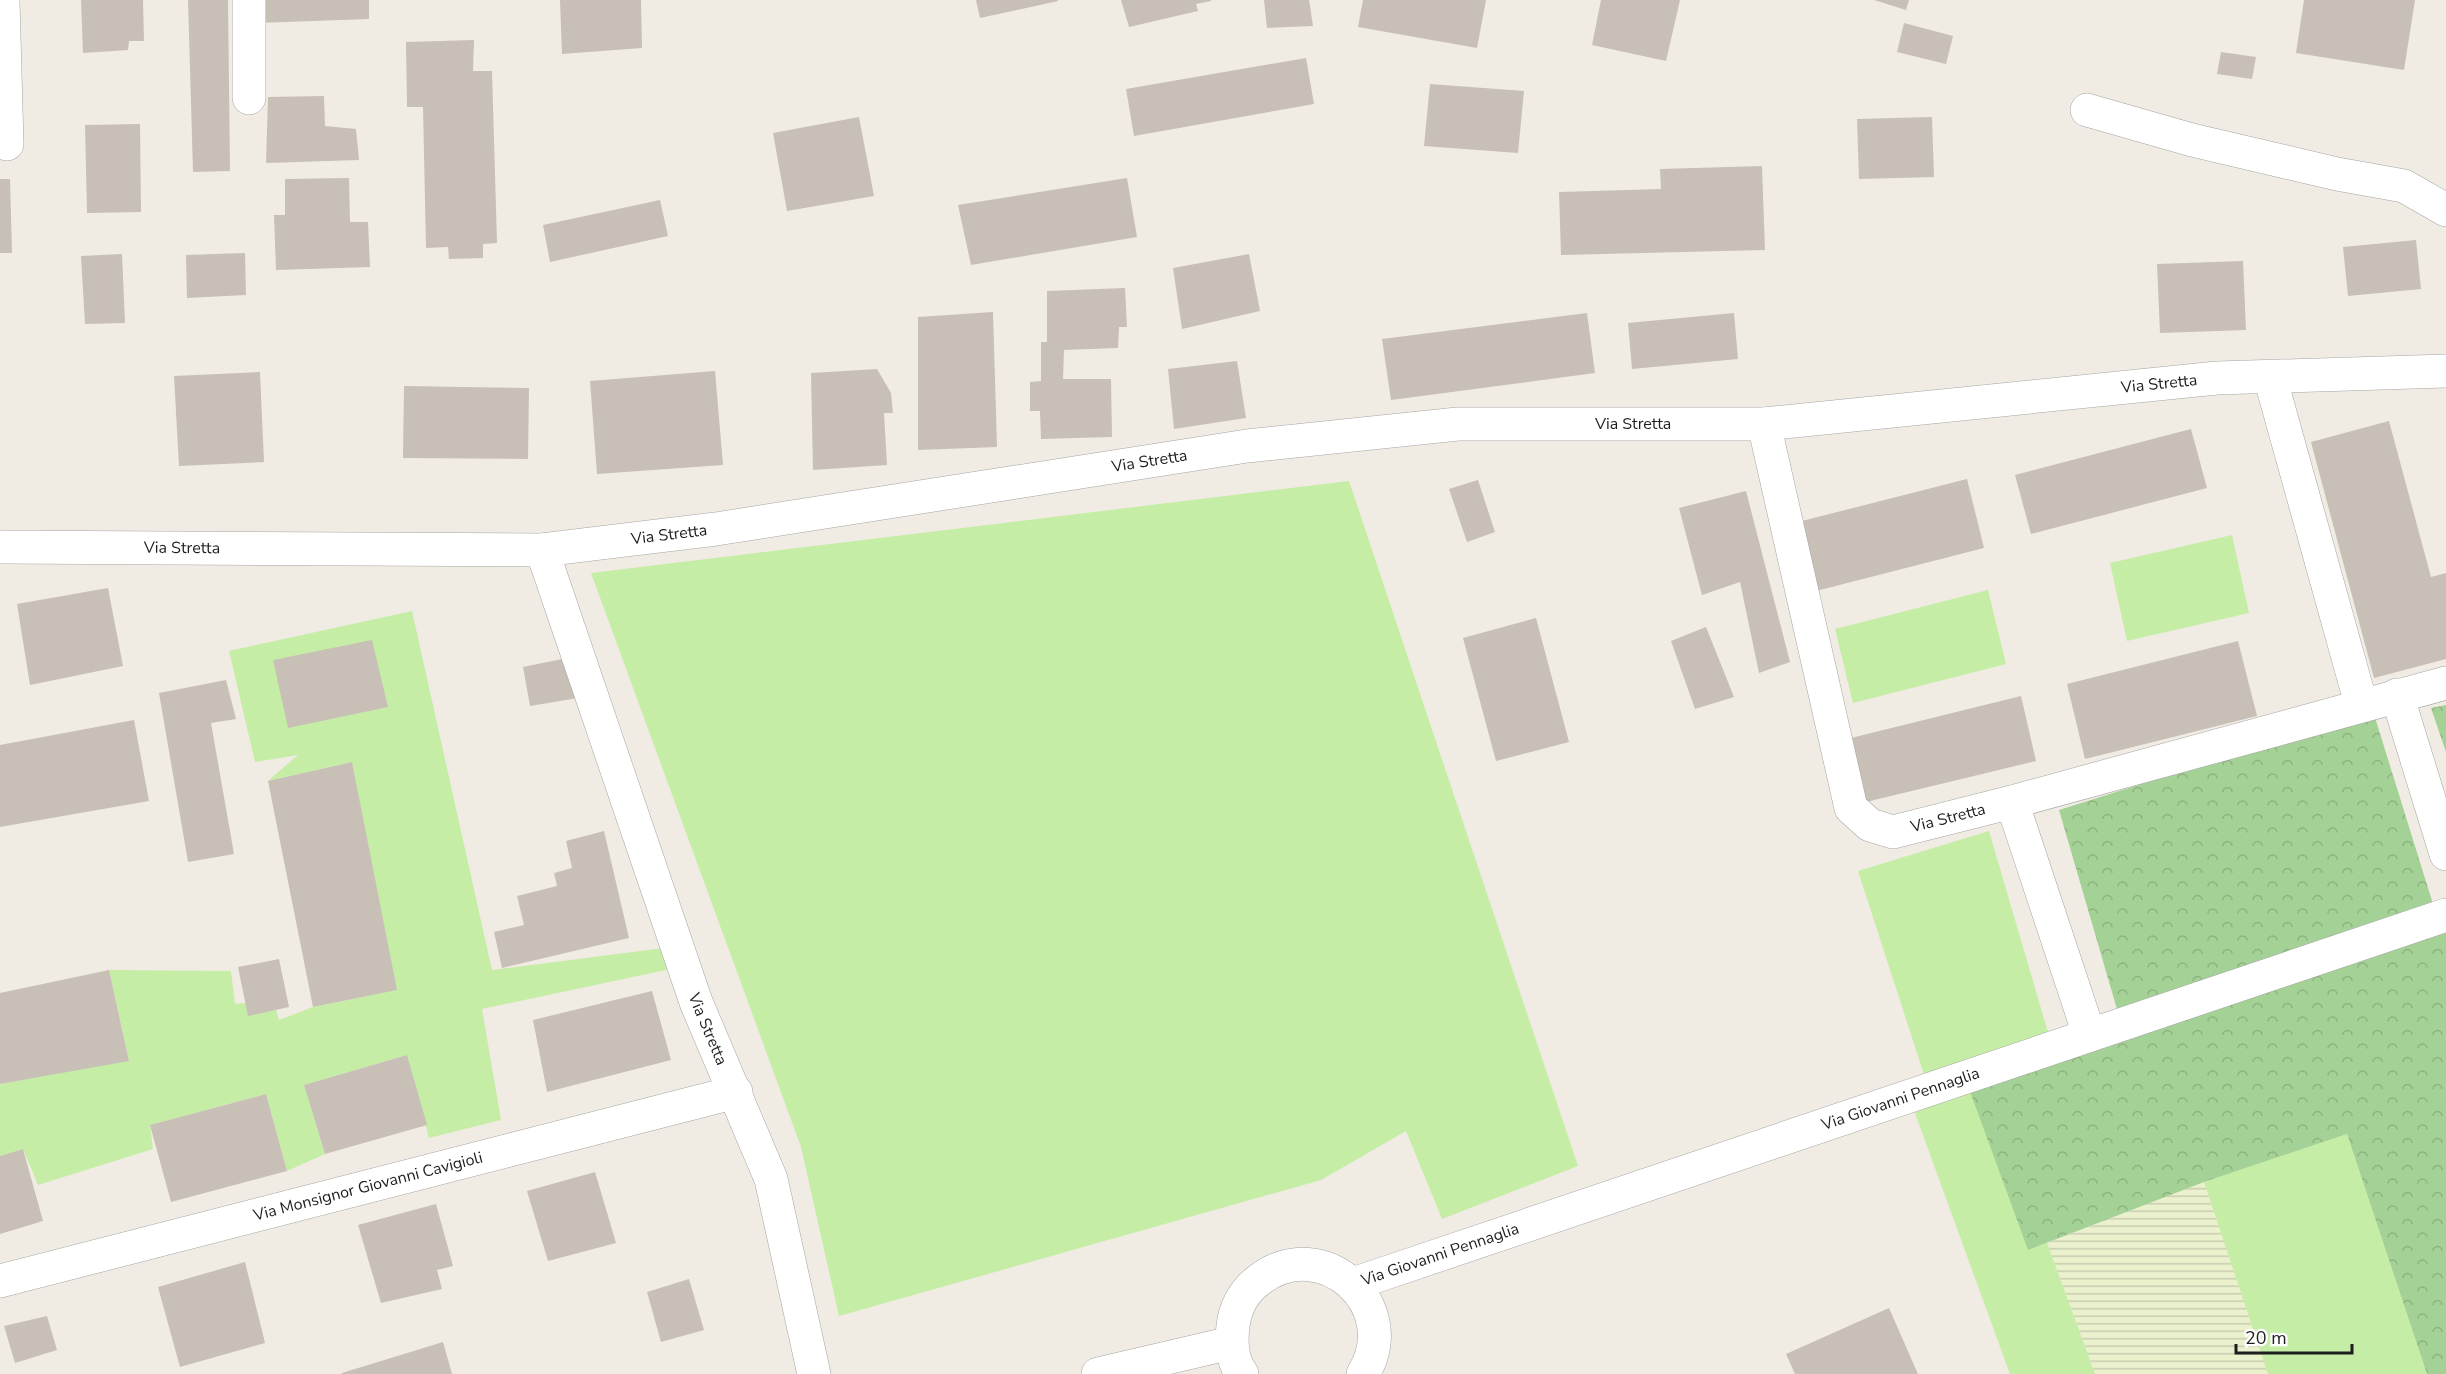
<svg xmlns="http://www.w3.org/2000/svg" width="2446" height="1374" font-family="'Nunito Sans',sans-serif">
  <defs>
    <pattern id="farmland-rules" width="6" height="5" patternUnits="userSpaceOnUse" patternTransform="scale(1.5)"><rect width="6" height="5" fill="#ebf0cd"/><path d="M0 2.5h6" fill="none" stroke="#c9cdb0"/></pattern>
    <pattern id="forest-crowns" width="20" height="18" patternUnits="userSpaceOnUse" patternTransform="scale(1.5)"><rect width="20" height="18" fill="#a4d195"/><path d="M2 6a3 3 0 1 1 6 0M12 15a3 3 0 1 1 6 0" fill="none" stroke="#8db380"/></pattern>
  </defs>
  <rect width="100%" height="100%" fill="#f0ece3"/>
  <path fill="url(#farmland-rules)" d="M2204,1182L2268,1374H2095L2047,1243Z"/>
  <path fill="#c5eda6" d="M1349,481L1578,1166L1442,1219L1406,1131L1321,1180L839,1316L801,1147L591,573Z
    M2232,535L2249,613L2127,641L2110,563Z
    M1988,590L2006,664L1853,703L1835,629Z
    M412,611L492,970L679,946L685,966L482,1009L501,1120L429,1138L407,1055L304,1085L325,1154L287,1171L266,1094L150,1125L153,1149L38,1185L23,1149L0,1156V1084L129,1060L109,970L231,971L235,1004L273,1000L279,1020L313,1007L396,990L352,762L268,781L298,755L255,762L229,651Z
    M1989,831L2052,1046L2028,1250L2047,1243L2095,1374H2010L1908,1094L1928,1087L1858,871Z
    M2347,1134L2427,1374H2268L2204,1182Z"/>
  <path fill="url(#forest-crowns)" d="M2446,705V752L2431,708Z
    M2373,711L2437,917L2446,915V1374H2427L2347,1134L2204,1182L2028,1250L1964,1075L2121,1023L2059,810Z"/>
  <path fill="#c8bfb6" d="M81,0H143L144,41H129L128,50L83,53Z
    M188,0H228L230,171L193,172Z
    M256,0H369V19L257,23Z
    M560,0H641L642,48L562,54Z
    M976,0H1058V1L980,18Z
    M1121,0H1211V1L1196,4L1198,11L1129,27Z
    M1264,0H1309L1313,26L1267,28Z
    M1363,0H1486L1477,48L1358,27Z
    M1601,0H1680L1666,61L1592,45Z
    M1874,0H1909L1906,10Z
    M2304,0H2415L2404,70L2296,53Z
    M1904,23L1953,36L1946,64L1897,52Z
    M474,40L473,71H492L497,243L483,244V258L449,259L448,247L426,248L423,107H407L406,42Z
    M2221,52L2256,57L2252,79L2217,74Z
    M1306,58L1314,104L1134,136L1126,89Z
    M1430,84L1524,91L1518,153L1424,146Z
    M324,96L325,126L356,129L359,160L266,163L268,97Z
    M859,117L874,196L787,211L773,133Z
    M1932,117L1934,177L1859,179L1857,119Z
    M140,124L141,212L87,213L85,125Z
    M1762,166L1765,250L1561,255L1559,192L1661,189L1660,169Z
    M349,178L350,222H368L370,267L276,270L274,215H285V179Z
    M1127,178L1137,237L971,265L958,205Z
    M0,179H10L12,253H0Z
    M660,200L668,236L550,262L543,225Z
    M2416,240L2421,289L2348,296L2343,247Z
    M245,253L246,295L187,298L186,255Z
    M122,254L125,323L85,324L81,256Z
    M1249,254L1260,311L1182,329L1173,268Z
    M2243,261L2246,330L2160,333L2157,264Z
    M1125,288L1127,327H1119L1118,348L1064,350L1063,379H1111L1112,437L1041,439L1040,411H1030V382L1041,381V342H1047V291Z
    M993,312L997,447L918,450V317Z
    M1587,313L1595,373L1391,400L1382,339Z
    M1734,313L1738,359L1632,369L1628,323Z
    M1237,361L1246,418L1174,429L1168,369Z
    M877,369L891,393L893,413H884L887,465L813,470L811,373Z
    M715,371L723,465L597,474L590,381Z
    M260,372L264,462L179,466L174,376Z
    M404,386L529,388L528,459L403,458Z
    M2389,421L2431,577L2446,573V659L2374,678L2311,442Z
    M2191,429L2207,488L2031,534L2015,475Z
    M1967,479L1984,548L1816,591L1798,522Z
    M1478,480L1495,532L1467,542L1449,489Z
    M1746,491L1790,662L1759,673L1740,582L1702,595L1679,508Z
    M108,588L123,666L30,685L17,604Z
    M1536,618L1569,742L1496,761L1463,638Z
    M1706,627L1734,697L1695,709L1671,641Z
    M372,640L388,707L288,728L273,660Z
    M2238,641L2257,716L2085,759L2067,684Z
    M567,658L578,698L530,706L523,667Z
    M226,680L236,719L211,723L234,854L188,862L159,693Z
    M2021,696L2036,761L1866,802L1851,738Z
    M134,720L149,801L0,827V745Z
    M352,762L397,990L313,1007L268,781Z
    M604,831L629,938L502,968L494,932L524,925L517,896L557,886L554,873L572,868L566,841Z
    M279,959L289,1007L248,1016L238,967Z
    M109,970L129,1061L0,1084V993Z
    M652,991L671,1060L547,1092L533,1020Z
    M407,1055L427,1125L325,1154L304,1085Z
    M266,1094L287,1171L171,1202L150,1125Z
    M23,1149L43,1221L0,1234V1156Z
    M595,1172L616,1243L548,1261L527,1191Z
    M436,1204L453,1266L437,1270L442,1289L381,1303L358,1225Z
    M245,1262L265,1343L180,1367L158,1287Z
    M689,1279L704,1330L661,1342L647,1292Z
    M1889,1308L1918,1374H1795L1786,1354Z
    M47,1316L57,1350L15,1363L4,1326Z
    M443,1342L452,1374H342V1373Z"/>
  <g fill="none" stroke-linecap="round" stroke-linejoin="round">
    <defs>
      <g id="street">
        <path d="M3,0L7,144"/>
        <path d="M249,98V0"/>
        <path d="M2087,110L2192,140L2337,174L2404,186L2446,210"/>
        <path d="M2270,377L2361,704"/>
        <path id="s1" d="M1764,424L1851,808L1870,825L1893,832L2012,802L2446,683"/>
        <path id="s2" d="M0,547L542,550L716,529L1247,446L1458,424H1764L2217,378L2446,371"/>
        <path id="s3" d="M542,550L696,1002L771,1179L814,1374"/>
        <path d="M2397,695L2446,854"/>
        <path d="M2012,802L2089,1034"/>
        <path id="s4" d="M0,1281L736,1092"/>
        <path id="s5" d="M1353,1284L2446,915"/>
        <path d="M1098,1374L1231,1343"/>
        <path d="M1242,1374C1232,1361 1231,1342 1233,1326C1235,1308 1244,1291 1259,1280C1322,1231 1405,1306 1363,1374"/>
      </g>
    </defs>
    <use href="#street" stroke="#a5a5a5" stroke-width="34"/>
    <use href="#street" stroke="#fff" stroke-width="33"/>
  </g>
  <g text-anchor="middle" dominant-baseline="central" stroke-width="4.5" stroke-linejoin="round" paint-order="stroke">
    <g font-size="16" fill="#1e1e1e" stroke="#fff">
      <text stroke="none"><textPath href="#s2" startOffset="2170">Via Stretta</textPath></text>
      <text stroke="none"><textPath href="#s2" startOffset="1642">Via Stretta</textPath></text>
      <text stroke="none"><textPath href="#s2" startOffset="1156">Via Stretta</textPath></text>
      <text stroke="none"><textPath href="#s2" startOffset="670">Via Stretta</textPath></text>
      <text stroke="none"><textPath href="#s2" startOffset="182">Via Stretta</textPath></text>
      <text stroke="none"><textPath href="#s1" startOffset="500">Via Stretta</textPath></text>
      <text stroke="none"><textPath href="#s3" startOffset="507">Via Stretta</textPath></text>
      <text stroke="none"><textPath href="#s5" startOffset="578">Via Giovanni Pennaglia</textPath></text>
      <text stroke="none"><textPath href="#s4" startOffset="380">Via Monsignor Giovanni Cavigioli</textPath></text>
      <text stroke="none"><textPath href="#s5" startOffset="92">Via Giovanni Pennaglia</textPath></text>
    </g>
  </g>
  <path d="M2236 1344v9h116v-9" fill="none" stroke="#1e1e1e" stroke-width="3"/>
  <text x="2245" y="1344" font-size="18" fill="#1e1e1e" stroke="#ffffff" stroke-width="4.5" paint-order="stroke">20 m</text>
</svg>
